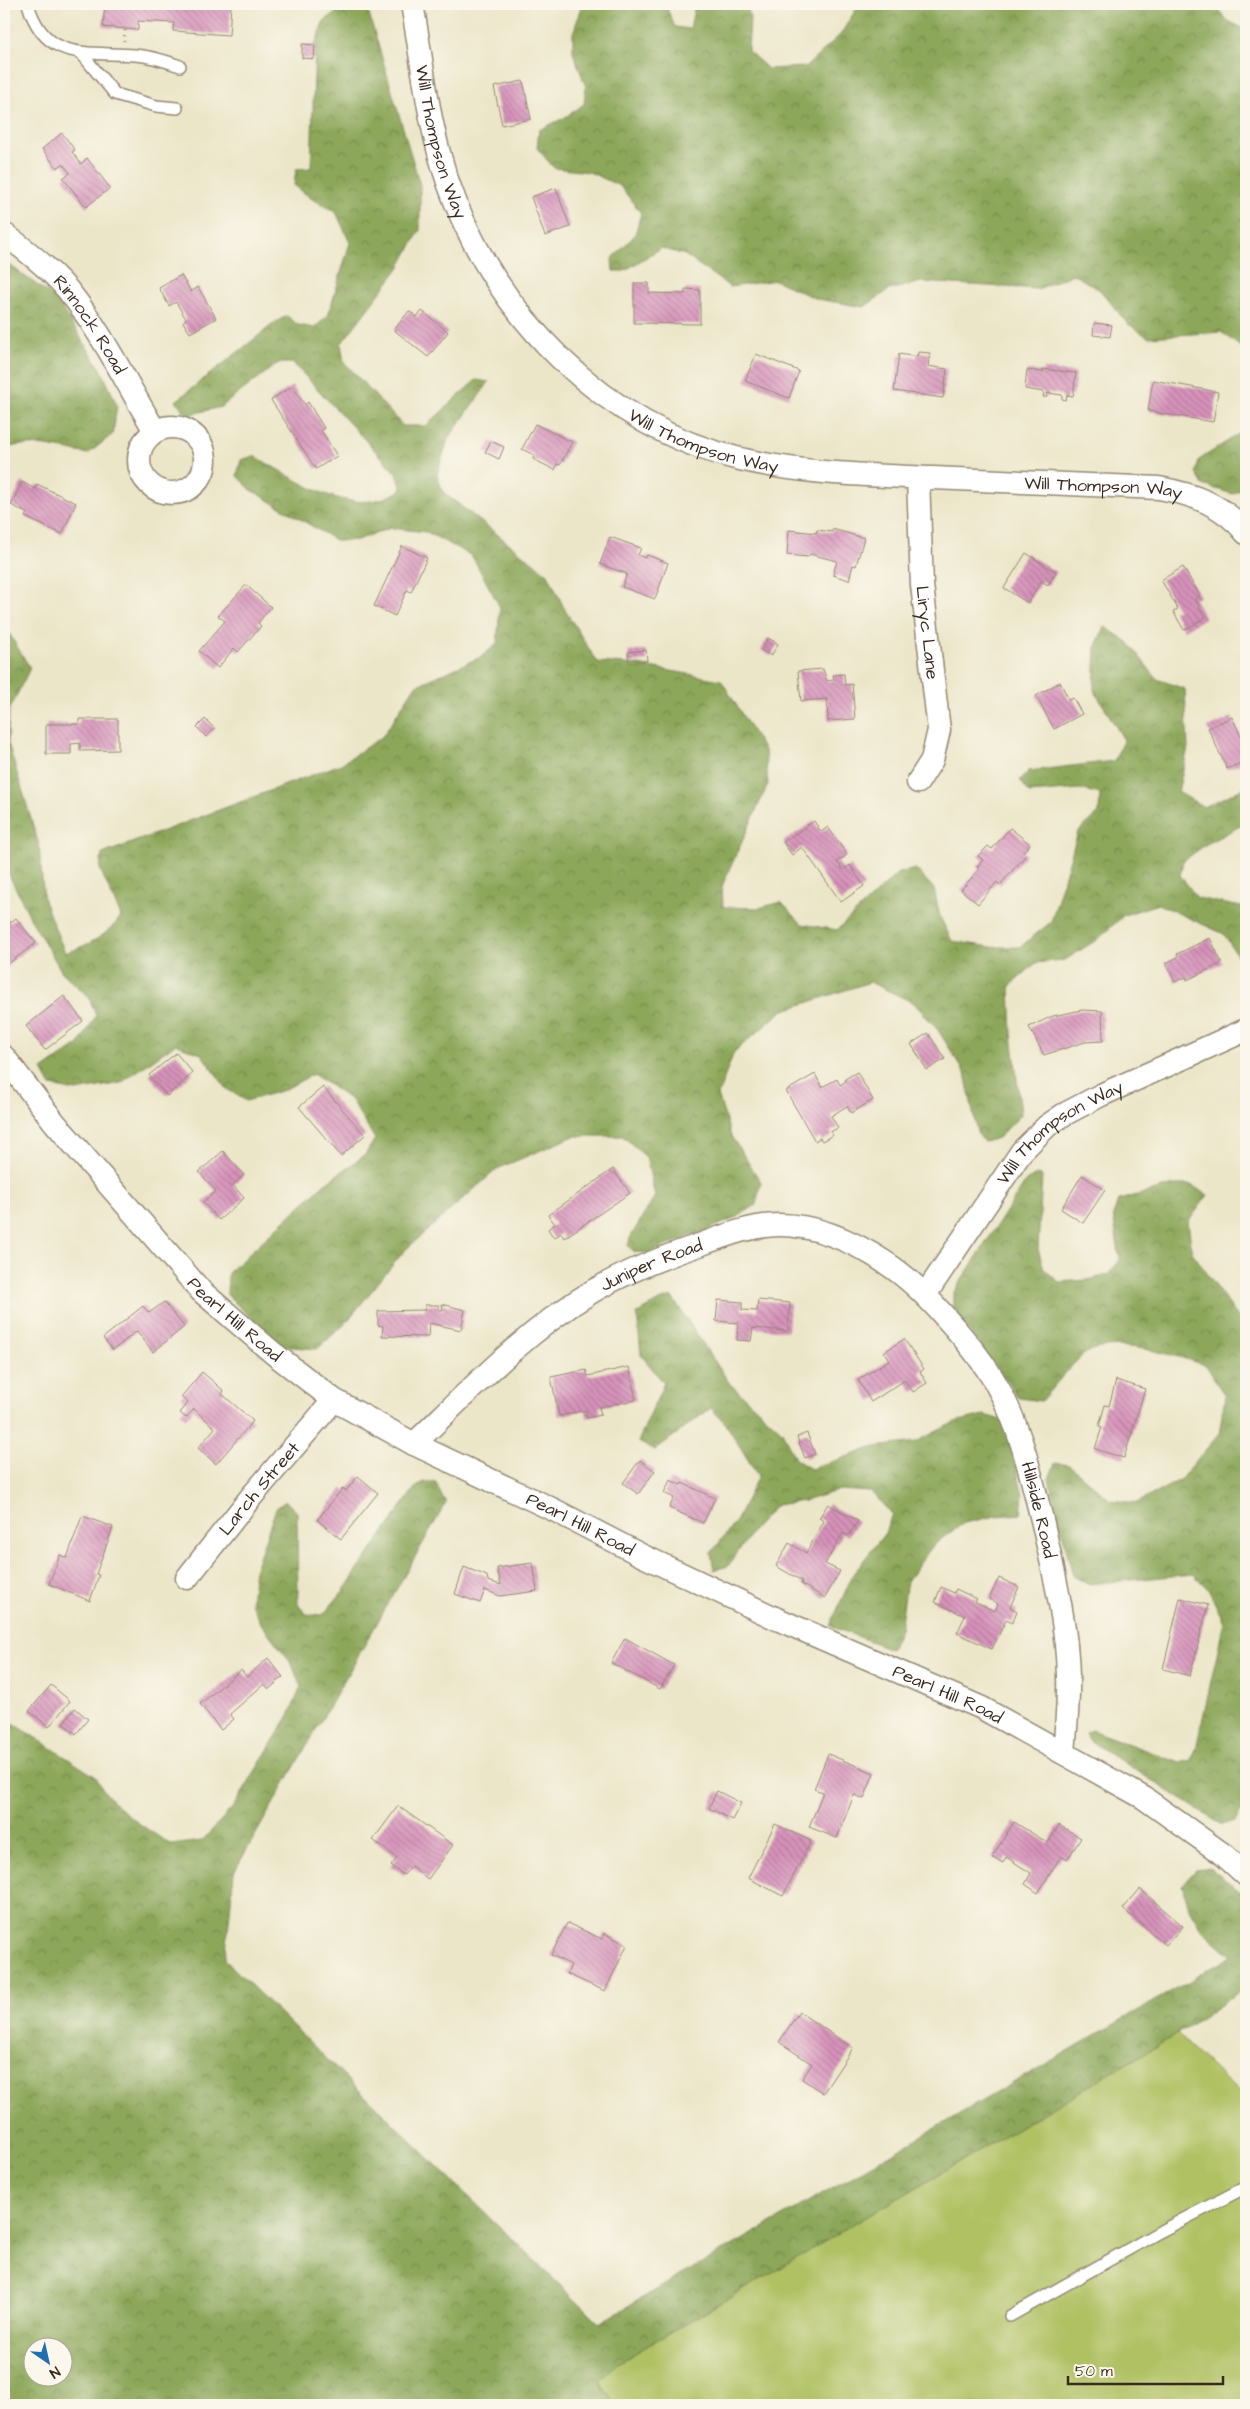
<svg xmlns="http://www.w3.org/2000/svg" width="1250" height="2409" font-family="'Architects Daughter',sans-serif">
  <defs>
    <pattern id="forest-crowns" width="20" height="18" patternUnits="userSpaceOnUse" patternTransform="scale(1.25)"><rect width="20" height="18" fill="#8ca75a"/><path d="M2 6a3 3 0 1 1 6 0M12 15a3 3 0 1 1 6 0" fill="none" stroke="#74884a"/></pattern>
    <pattern id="building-back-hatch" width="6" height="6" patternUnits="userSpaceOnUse" patternTransform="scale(1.25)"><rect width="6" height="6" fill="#d793bb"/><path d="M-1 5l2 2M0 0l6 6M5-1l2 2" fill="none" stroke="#b07897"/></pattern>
  </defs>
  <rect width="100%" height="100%" fill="#fbf7ec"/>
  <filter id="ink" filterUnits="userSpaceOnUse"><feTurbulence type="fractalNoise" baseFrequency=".02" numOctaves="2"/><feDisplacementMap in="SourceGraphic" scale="10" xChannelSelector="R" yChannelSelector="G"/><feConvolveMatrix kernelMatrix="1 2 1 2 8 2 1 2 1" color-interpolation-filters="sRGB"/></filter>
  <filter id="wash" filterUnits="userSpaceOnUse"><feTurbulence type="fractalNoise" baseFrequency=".0096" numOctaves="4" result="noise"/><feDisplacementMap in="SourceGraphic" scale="20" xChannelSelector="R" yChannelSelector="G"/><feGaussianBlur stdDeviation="1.12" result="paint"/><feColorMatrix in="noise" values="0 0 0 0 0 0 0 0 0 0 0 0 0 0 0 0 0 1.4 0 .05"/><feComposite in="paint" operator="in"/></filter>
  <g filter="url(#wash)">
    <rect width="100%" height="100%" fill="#ece6c9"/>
    <path fill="#b0c164" stroke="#767641" d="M1177,2034L1246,2099V2405H614L600,2381L618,2363Z"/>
    <path fill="url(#forest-crowns)" stroke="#64683c" fill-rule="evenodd" d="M349,4L368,11L420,185V230L399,268L341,344L344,362L403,426H426L476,380L489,382L448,439L437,475L443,492L548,574L564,608L597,662L638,665L721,680L765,752L768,784L722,886L723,907L759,908L781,902L802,924L837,930L898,873L916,869L934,889L940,917L952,941L991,947H1020L1051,922L1078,832L1099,813L1100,794L1080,789L1029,793L1020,780L1029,771L1114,761L1124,740L1094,690L1096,645L1105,627L1128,642L1157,679L1185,689L1188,748L1178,792L1204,807L1246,787V823L1208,843L1183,861L1180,875L1197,898L1246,908V970L1224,934L1158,904L1124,915L1098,939L1065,960L1036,963L1010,986L1012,1034L1021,1115L998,1138L984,1142L977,1132L965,1073L938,1030L914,1003L870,982L782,1011L734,1052L718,1095L731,1136L761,1182L756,1205L736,1218L648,1253L635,1252L628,1246L630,1238L655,1196L646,1157L623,1136H574L497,1169L404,1251L344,1325L317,1349L280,1346L227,1295L228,1273L324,1184L365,1155L375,1139L351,1100L313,1074L284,1090L246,1101L227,1089L201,1054L175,1044L121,1083L76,1091L51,1086L42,1070L79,1044L96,1016L89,997L62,972L33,923L4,865V625L30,668L9,711L8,743L39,845L44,901L65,953C86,946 110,935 121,916L100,869L102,854L341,764L383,736L415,686L481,657L497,644L500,607L472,556L427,532L390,528L357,540L337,541L250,489L237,476L241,460L254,456C299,480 352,523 402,489L397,474L293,363H278L221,407L187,415L176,401L277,321L287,316L298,325L314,328L328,316L350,243L336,212L312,199L294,185L296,169L311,168L315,45L324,21Z
      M583,4H665L675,27L690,29L695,4H747L750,19L748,51L768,69L806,67L841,34L858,6L856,4H1215L1227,20L1246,30V351L1221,332L1148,337L1127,323L1100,290L1073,274L1038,289L921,282L889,290L864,307L817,299L775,280L730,287L685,255L661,248L624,271H613L612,259L635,235L641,213L620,186L589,172L554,168L537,148L539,130L564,118L584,104L586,87L573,52V33Z
      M4,261L56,299L101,369L117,405L113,434L88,454C67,450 23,438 4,450V413L10,409L12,390L4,374Z
      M1246,429V486L1233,494L1203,485L1196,473L1199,460Z
      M1036,1175L1042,1176L1038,1249L1044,1269L1059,1282L1088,1280L1108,1275L1120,1260L1113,1215L1119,1200L1174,1185H1191L1208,1195L1188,1222L1192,1252L1240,1320L1246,1326V1805L1235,1821L1222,1825L1090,1741L1085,1733L1091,1730L1180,1763L1191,1760L1196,1749L1224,1622L1208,1589L1193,1574L1089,1584L1073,1576L1049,1479L1055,1463L1069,1465L1110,1500L1137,1503L1180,1480L1219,1434L1225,1396L1206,1365C1175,1356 1116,1336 1086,1353C1077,1358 1050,1391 1041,1401L1019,1398L965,1326L954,1308V1292L1026,1181Z
      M672,1297L730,1384L782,1431L795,1459L811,1469L875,1447L916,1442L955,1422L984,1415L1005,1421L1023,1494L1021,1514L996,1516L964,1523L934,1544L907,1581L900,1629L891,1649L830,1626L853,1574L885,1533L892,1514L871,1492L840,1490L804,1501L776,1505L754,1529L728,1566L714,1570L711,1553L737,1520L758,1476L726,1424L711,1408L655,1450L638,1442L664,1383L641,1355L637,1314L659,1301Z
      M424,1482H435L446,1503L234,1872L225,1960L599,2323L1232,1956L1201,1929L1189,1907L1182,1885L1196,1870L1210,1868L1246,1896V1988L1177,2034L618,2363L600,2381L614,2405H4V1717L96,1777C111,1808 143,1826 171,1845L202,1841L234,1806L289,1715L301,1687L291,1662L262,1625L251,1603L255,1569L276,1508L286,1501L297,1512L298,1603L305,1614L323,1615L344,1590L414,1489ZM62,2346V2376H32V2346Z"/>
    <g id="blocks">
      <path fill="url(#building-back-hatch)" d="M105,4H231L229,35L173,31L174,23L138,21V30L103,27Z
        M302,44L315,45L314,59L302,58Z
        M523,81L531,119L502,125L494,87Z
        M62,133L75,150L72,152L81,164L87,158L110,188L86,207L63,178L70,173L63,164L57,168L42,149Z
        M556,188L570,227L545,236L531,197Z
        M181,275L191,292L198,287L216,318L190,333L183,322L186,319L176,302L169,306L159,288Z
        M634,283H649V293L685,294V289L700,290V324L634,323Z
        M409,311L417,317L422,311L448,332L428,357L394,330Z
        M1094,323L1112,325L1110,337L1093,335Z
        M918,352L930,353L928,366L947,369L943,398L894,391L899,354L917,357Z
        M756,354L799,371L789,398L745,381Z
        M1043,369L1076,373L1073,396L1067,395L1066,400L1062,399V395L1048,393L1047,397H1043L1044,392L1025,389L1027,370L1043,372Z
        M1153,380L1218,392L1213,422L1148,411Z
        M292,386L305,405L308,402L324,428L321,430L337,456L316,469L271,400Z
        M535,424L572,442L560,465L557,464L555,470L533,459L534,455L522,449Z
        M491,441L504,447L499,459L485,452Z
        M22,482L35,489L37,484L76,503L62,534L25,517L27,513L11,505Z
        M832,529L864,538L856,566L853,565L849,580L833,575L837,561L810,554L808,557L787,555L789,530L816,533L817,530L832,532Z
        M610,537L641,548L638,555L645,558L647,555L668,563L655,599L622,587L627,574L600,564Z
        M402,546L427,558L411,592L407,590L395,616L374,606Z
        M1026,553L1056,572L1048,585L1041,581L1028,603L1004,588Z
        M1183,567L1200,596L1195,599L1205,618L1184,630L1173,611L1178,609L1161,580Z
        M246,585L271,607L258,623L261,626L238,652L234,648L218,668L199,651L225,621L218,616Z
        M768,638L778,644L771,656L761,650Z
        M646,650L647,661L629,663L628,652Z
        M823,669L827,681L834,680L833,675L844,674L845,685L852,684L855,719L828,721L827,699L801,701L798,671Z
        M1060,682L1069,700L1073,698L1082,714L1054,729L1036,696Z
        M1232,717L1246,747L1242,749L1246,761L1227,769L1208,728Z
        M79,719H118V750L80,751V743L71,744V754H46V724H79Z
        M205,719L215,729L206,737L197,727Z
        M814,821L821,832L828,827L847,855L837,862L843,870L850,865L864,886L841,902L802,847L792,855L783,842Z
        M1010,828L1030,844L1023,852L1026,855L1000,885L997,882L978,904L961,890L979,869L977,867L983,860L978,856L988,846L992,849Z
        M7,918L10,923L16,918L36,943L4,967V921Z
        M1210,938L1222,963L1187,980L1186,977L1175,982L1166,963L1178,957L1177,954Z
        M64,996L83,1021L45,1050L26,1026Z
        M1082,1010L1102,1011L1103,1041L1085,1042L1044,1055L1029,1027L1053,1016Z
        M928,1033L945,1059L927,1070L911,1044Z
        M176,1053L193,1073L167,1096L149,1075Z
        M857,1072L873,1100L851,1113L847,1106L831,1116L838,1128L830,1132L833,1135L822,1141L820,1138L815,1141L786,1091L815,1074L822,1087L837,1079L840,1085L846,1081L845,1079Z
        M323,1087L365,1135L341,1156L299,1107Z
        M223,1151L244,1175L233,1185L244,1198L219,1220L203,1202L216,1191L199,1172Z
        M613,1169L630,1193L564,1238L561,1233L554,1238L548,1229L555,1224L548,1215Z
        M1082,1175L1105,1190L1083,1223L1061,1209Z
        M718,1300L742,1302V1310L757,1311L758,1300L790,1303L788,1331L753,1328L751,1341L737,1340L738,1323L716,1321Z
        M164,1302L184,1327L153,1352L137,1331L113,1350L103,1338L143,1306L149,1313Z
        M442,1304L465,1310L461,1330L429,1323L428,1337L382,1336L383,1326L378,1325V1311L425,1310V1305H439V1310H443Z
        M904,1339L924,1369L920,1372L927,1383L913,1392L905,1380L871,1402L858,1380L889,1360L884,1352Z
        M629,1367L636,1400L599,1407L601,1415L587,1418L586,1410L559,1416L551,1377L586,1370L588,1376Z
        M202,1372L224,1391L222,1394L253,1421L216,1464L198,1448L215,1428L194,1409L186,1418L180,1413L188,1403L181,1397Z
        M1116,1380L1145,1389L1124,1458L1095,1449L1102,1427L1099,1426L1105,1405L1109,1406Z
        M807,1433L815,1454L805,1458L797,1437Z
        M640,1460L655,1471L638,1494L623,1483Z
        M358,1476L378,1493L341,1539L317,1520L343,1488L346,1491Z
        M670,1480L681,1485L682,1483L715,1498L703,1523L669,1508L674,1498L664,1493Z
        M828,1504L858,1521L848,1536L843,1533L825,1564L840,1571L825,1598L801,1584L802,1581L776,1566L789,1543L806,1553L824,1521L819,1518Z
        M82,1516L113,1527L96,1574L99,1575L90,1601L49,1584L60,1555L67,1558Z
        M533,1563L537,1591L500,1596L485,1590L480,1603L455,1594L464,1567L487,1576L488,1581L501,1585L497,1568Z
        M999,1578L1019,1587L1010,1607L1017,1611L1012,1623L1006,1620L992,1649L957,1633L965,1616L935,1602L941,1587L954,1593L956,1589L977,1599L975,1602L995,1611L998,1604L989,1599Z
        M1180,1598L1208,1605L1190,1676L1163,1669Z
        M625,1638L674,1665L660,1689L611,1663Z
        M268,1658L283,1677L269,1689L264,1684L230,1714L234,1719L221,1730L200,1704L241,1670L247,1677Z
        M51,1685L70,1701L49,1727L29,1711Z
        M75,1708L88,1719L76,1734L63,1723Z
        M828,1754L874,1773L864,1799L854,1795L837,1838L809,1827L823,1792L814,1789Z
        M717,1791L741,1803L732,1820L709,1808Z
        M398,1806L453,1845L428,1879L411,1866L404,1875L391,1866L397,1858L373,1840Z
        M1014,1822L1048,1843L1059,1825L1081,1838L1067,1860L1061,1856L1038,1893L1025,1884L1031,1873L1006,1857L1003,1863L992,1857Z
        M775,1824L811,1841L783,1896L748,1878Z
        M1140,1889L1183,1926L1166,1945L1123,1909Z
        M567,1923L602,1939L604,1933L627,1945L605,1991L567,1974L571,1965L551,1955Z
        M799,2012L853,2048L823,2093L802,2079L812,2064L779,2042Z"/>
    </g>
  </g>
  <g filter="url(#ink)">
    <use href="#blocks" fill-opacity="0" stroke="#948874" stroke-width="1"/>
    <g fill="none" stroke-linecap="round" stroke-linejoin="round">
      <defs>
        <path id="service" d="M28,4C45,63 88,51 135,55C150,56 166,61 180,66
          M81,53L115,94L156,106L177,108
          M1010,2316L1161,2231L1246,2187"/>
        <g id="minor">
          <path id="s1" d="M412,4C423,64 428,127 449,185C494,314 604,427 740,459C803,474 869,475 933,478C1009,482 1084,485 1159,488C1193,494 1224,505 1246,533"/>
          <path id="s2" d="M4,234C26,250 49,268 67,289C102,332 127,384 155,431"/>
          <circle cx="172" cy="460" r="33"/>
          <path id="s3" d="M918,478L922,585L939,730L932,760L918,782"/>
          <path id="s4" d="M4,1057L55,1123L201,1291L273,1353L334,1400L414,1444L554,1510L641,1555L775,1618L982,1708L1144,1798L1224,1855L1246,1875"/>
          <path id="s5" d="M925,1295L1022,1151L1047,1126L1063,1115L1101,1095L1246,1030"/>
          <path id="s6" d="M414,1444C470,1390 525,1332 593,1291C626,1272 663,1257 699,1245C724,1236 752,1225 779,1225C818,1225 853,1241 886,1263C909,1278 928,1297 946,1318C964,1338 983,1360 996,1384C1021,1427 1031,1476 1043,1524C1054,1574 1067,1625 1068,1676C1069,1701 1066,1727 1064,1753"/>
          <path id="s7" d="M187,1578L251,1497L334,1400"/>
        </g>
      </defs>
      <use href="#service" stroke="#948874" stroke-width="14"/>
      <use href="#minor" stroke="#948874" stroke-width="25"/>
      <path stroke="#948874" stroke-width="3" stroke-dasharray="1 4" stroke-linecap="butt" d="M124,41L125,29"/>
      <use href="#service" stroke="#fff" stroke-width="11"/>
      <use href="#minor" stroke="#fff" stroke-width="22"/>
    </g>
  </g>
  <g text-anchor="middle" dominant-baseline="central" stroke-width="4" stroke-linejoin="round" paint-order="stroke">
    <g font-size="18" fill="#3b2a1e" stroke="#fbf7ec">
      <text stroke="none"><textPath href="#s1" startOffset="141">Will Thompson Way</textPath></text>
      <text stroke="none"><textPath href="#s2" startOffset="126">Rinnock Road</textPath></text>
      <text stroke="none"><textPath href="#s1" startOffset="561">Will Thompson Way</textPath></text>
      <text stroke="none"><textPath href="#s1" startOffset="966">Will Thompson Way</textPath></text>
      <text stroke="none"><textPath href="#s3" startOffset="155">Liryc Lane</textPath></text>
      <text stroke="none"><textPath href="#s5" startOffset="215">Will Thompson Way</textPath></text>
      <text stroke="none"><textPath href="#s6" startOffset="300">Juniper Road</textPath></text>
      <text stroke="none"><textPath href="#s4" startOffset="350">Pearl Hill Road</textPath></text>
      <text stroke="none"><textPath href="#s7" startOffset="115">Larch Street</textPath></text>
      <text stroke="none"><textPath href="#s6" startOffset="848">Hillside Road</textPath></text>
      <text stroke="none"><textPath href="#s4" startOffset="754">Pearl Hill Road</textPath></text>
      <text stroke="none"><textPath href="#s4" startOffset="1159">Pearl Hill Road</textPath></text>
    </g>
  </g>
  <rect width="1250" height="2409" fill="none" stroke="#fbf7ec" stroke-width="20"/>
  <g transform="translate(48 2362) rotate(146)"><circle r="24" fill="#fbf7ec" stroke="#aea59a"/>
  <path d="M0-4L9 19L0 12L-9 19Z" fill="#1f6fb2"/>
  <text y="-8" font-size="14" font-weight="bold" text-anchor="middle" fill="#3b2a1e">N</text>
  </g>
  <path d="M1068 2376v8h155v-8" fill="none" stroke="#3b2a1e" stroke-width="2.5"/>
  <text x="1075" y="2376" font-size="15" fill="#3b2a1e" stroke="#fbf7ec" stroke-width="4" paint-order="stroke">50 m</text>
</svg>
